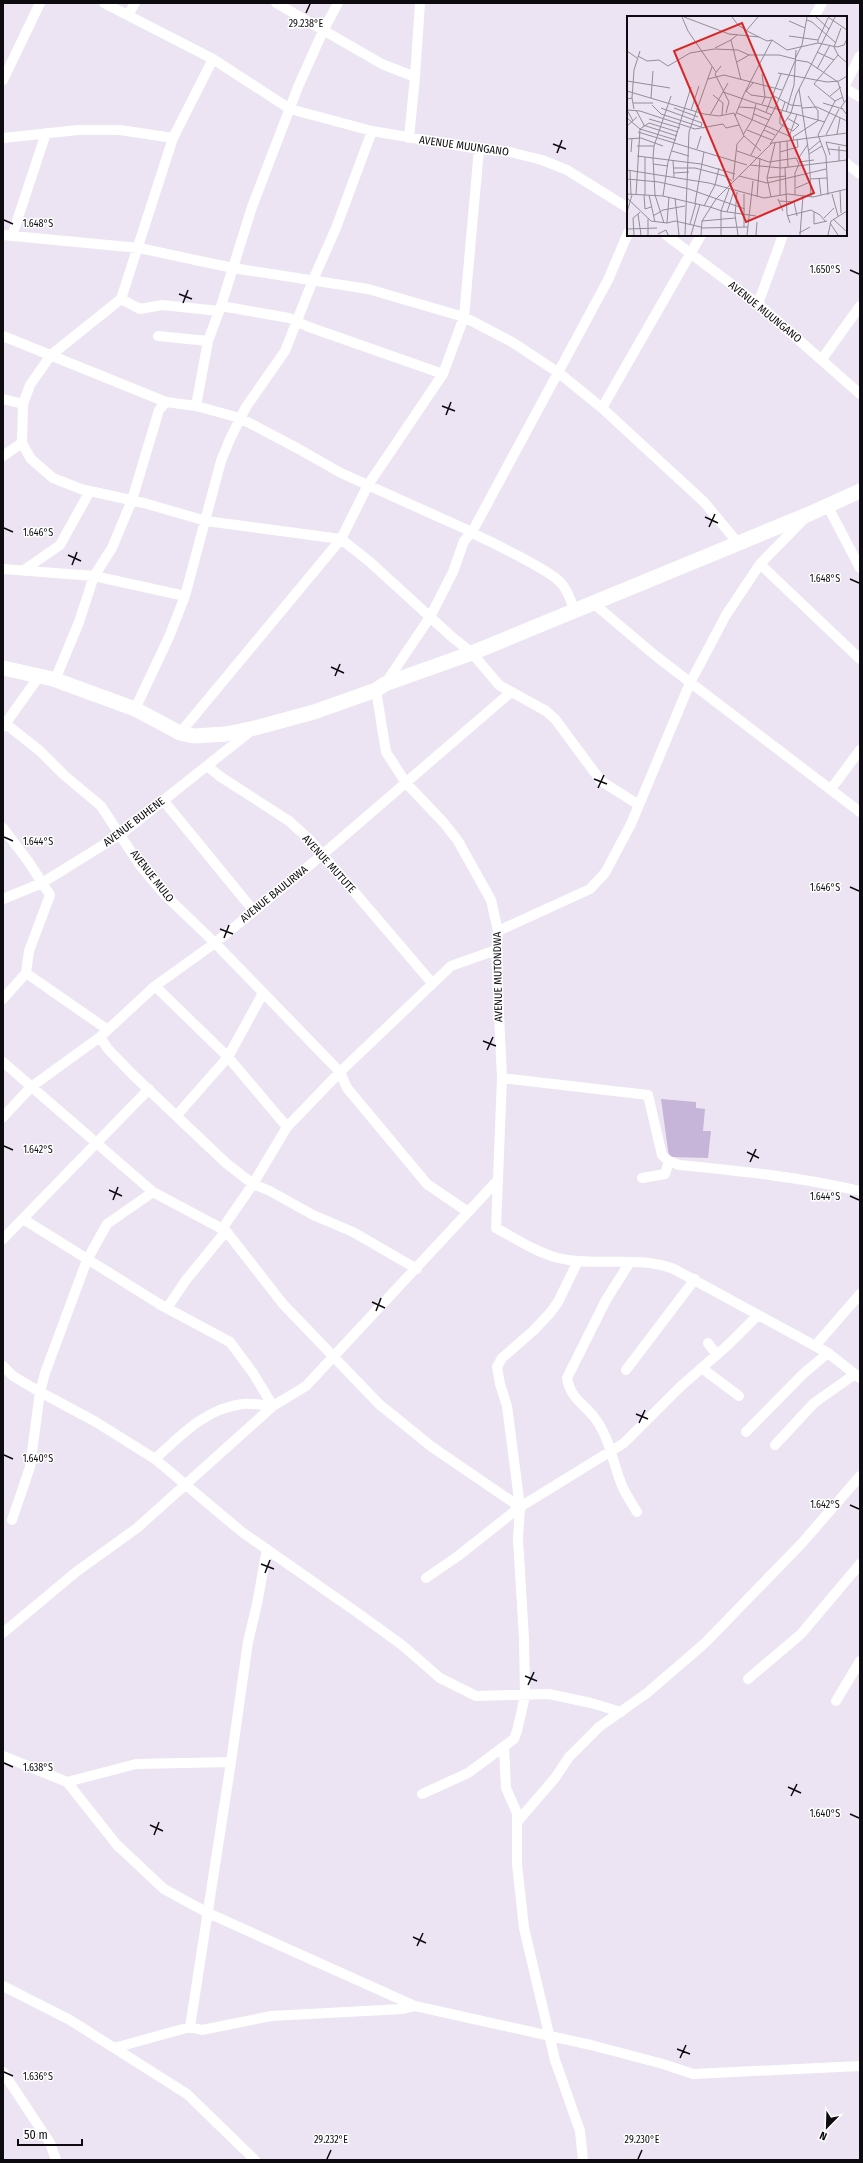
<svg xmlns="http://www.w3.org/2000/svg" width="863" height="2163" font-family="'Fira Sans Condensed',sans-serif">
  <rect width="100%" height="100%" fill="#ece4f3"/>
  <path fill="#c7b4d9" d="M661,1099L696,1102V1108L705,1109L703,1131H711L708,1158L669,1157Z"/>
  <g fill="none" stroke-linecap="round" stroke-linejoin="round">
    <path stroke="#fff" stroke-width="10" d="M104,3L213,59L290,109L372,131L479,149L510,152L542,160L567,170L628,208
      M276,3L382,64L415,77
      M128,15L135,3
      M814,17L822,3
      M213,59L173,138L121,299L51,355L30,385L23,404L22,443L31,459L53,478L81,489L144,503L206,521L341,539L370,562L452,637L472,653L499,685L546,711L555,719L601,781L639,805
      M3,80L40,3
      M846,83L860,56
      M846,89L860,97
      M3,138L78,130H120L173,138
      M409,138L415,77L420,3
      M846,163L860,174
      M3,235L139,248L233,268L368,289L464,317L512,342L559,373L602,408L704,502L738,543
      M666,235L758,304L860,394
      M12,236L46,133
      M121,299L140,309L162,305L219,311
      M758,304L783,235
      M221,306L289,318L309,327L443,374
      M3,336L166,402L196,406L240,418L297,448L341,473L472,532C480,538 488,540 497,545C511,552 552,572 561,583C568,590 571,602 575,611
      M158,336L208,341
      M822,359L860,306
      M3,399L23,404
      M196,406L208,341L221,306L252,207L298,87L323,31L338,3
      M602,408L701,235
      M3,456L22,443
      M827,505L860,568
      M760,564L860,659
      M3,569L94,576L185,596
      M24,570L60,545L90,491
      M593,603L657,657L860,812
      M55,680L79,622L94,576L112,548L132,500L159,410L166,402
      M385,684L430,617L453,572L464,541L472,532L608,280L628,233
      M376,690L386,752L406,783L444,823L458,841L491,900L498,931L496,950L502,1078L496,1228C515,1238 537,1253 558,1258C596,1267 637,1255 674,1269L828,1353L860,1378
      M135,709L169,637L185,596L221,461L230,439L246,407L285,351L313,280L336,228L372,131
      M6,724L40,751L64,775L101,806L139,864L164,894L215,943L340,1072L347,1088L427,1184L468,1212
      M3,727L40,675
      M180,733L341,539L368,485L443,374L464,317L479,149
      M207,766L221,777L289,821L310,840L432,983
      M831,789L860,750
      M163,800L253,910
      M3,828L28,861L50,895L29,951L26,973L3,999
      M3,899L42,883L121,834L252,730
      M498,931L590,889L605,873L631,824L690,683L726,615L760,564L805,518
      M26,973L108,1030
      M155,986L228,1057L287,1127
      M100,1037L108,1049L132,1074L226,1163L253,1184L270,1191L313,1215L353,1232L417,1269
      M3,1062L153,1192L226,1231L283,1304L379,1404L432,1447L520,1507
      M502,1078L648,1095L662,1155L669,1161L679,1165C740,1171 800,1177 860,1191
      M177,1115L228,1057L263,993
      M3,1117L31,1087L100,1037L155,986L215,943L322,855L511,692
      M642,1178L665,1174L669,1161
      M23,1219L161,1305L230,1342L253,1373L273,1406
      M222,1229L253,1184L287,1127L340,1072L451,966L496,950
      M3,1239L149,1089
      M630,1262L606,1300L567,1378C571,1399 582,1402 594,1417C610,1437 613,1465 623,1488C627,1496 632,1504 637,1512
      M167,1308L186,1280L226,1231
      M708,1343L717,1355
      M815,1346L860,1294
      M3,1366L13,1376L40,1392L96,1422L155,1459L242,1532L355,1611L402,1645L440,1678L476,1696L549,1694L591,1703L621,1712
      M703,1369L739,1396
      M626,1370L695,1279
      M746,1432L803,1374L828,1353
      M775,1445L814,1403L855,1374
      M155,1459C181,1435 205,1409 242,1404C252,1403 263,1405 273,1406
      M12,1520L30,1467L40,1392L45,1373L87,1260L107,1224L153,1192
      M426,1578L458,1556L520,1507L624,1443L680,1387L728,1345L758,1315
      M3,1633L76,1572L137,1528L273,1406L306,1386L497,1181
      M748,1679L801,1634L860,1564
      M836,1701L860,1661
      M504,1746L506,1788L517,1813V1864L524,1928L555,2060L580,2131L583,2160
      M3,1756L67,1782L117,1845L164,1889L208,1913L415,2006L591,2045L663,2064L693,2074L860,2066
      M67,1782L136,1764L231,1762
      M422,1794L468,1773L514,1739L517,1731L525,1696L524,1639L518,1539L520,1507L507,1406L500,1384L497,1367L502,1358L533,1331L550,1313L558,1302L578,1261
      M518,1821L555,1778L569,1757L599,1727L647,1693L705,1643L803,1542L860,1476
      M3,1986L70,2020L187,2094L255,2160
      M190,2027L202,2030L271,2016L403,2009L415,2006
      M114,2048L190,2027L231,1762L248,1642L257,1604L267,1549
      M3,2072L50,2143L56,2160"/>
    <path stroke="#fff" stroke-width="15" d="M3,668L53,679L135,709L180,733L194,736L226,734L255,728L314,712L376,690L385,684L472,653L809,514L860,491"/>
  </g>
  <path fill="none" stroke="#0e0b10" stroke-width="1.5" d="M306,13L310,4M553,144L566,149M557,153L562,140M4,220L13,224M850,270L859,274M179,294L192,299M183,303L188,290M442,406L455,411M446,415L451,402M705,517L718,523M709,527L715,514M4,528L13,532M68,555L81,561M72,565L77,552M850,579L859,583M331,667L344,673M335,676L340,664M594,779L607,784M598,788L604,775M4,837L13,841M850,887L859,891M220,929L233,934M224,938L229,925M483,1041L496,1046M487,1050L493,1037M4,1146L13,1150M747,1152L759,1158M750,1162L756,1149M109,1190L122,1196M850,1196L859,1200M113,1200L118,1187M372,1302L385,1308M376,1311L381,1298M636,1414L648,1419M639,1423L645,1410M4,1455L13,1459M850,1505L859,1509M261,1564L274,1569M265,1573L270,1560M525,1676L537,1681M528,1685L534,1672M4,1763L13,1767M788,1787L801,1793M791,1796L797,1784M850,1814L859,1818M150,1825L163,1831M154,1835L159,1822M413,1937L426,1943M417,1946L423,1933M677,2049L690,2054M680,2058L686,2045M4,2072L13,2076M327,2159L331,2150M638,2159L642,2150"/>
  <g text-anchor="middle" dominant-baseline="central" stroke-width="3" stroke-linejoin="round" paint-order="stroke">
    <g font-size="11" fill="#0e0b10" stroke="#fff">
      <text transform="translate(464 146) rotate(8)">AVENUE MUUNGANO</text>
      <text transform="translate(765 312) rotate(39)">AVENUE MUUNGANO</text>
      <text transform="translate(134 822) rotate(-37)">AVENUE BUHENE</text>
      <text transform="translate(329 864) rotate(48)">AVENUE MUTUTE</text>
      <text transform="translate(152 876) rotate(52)">AVENUE MULO</text>
      <text transform="translate(274 894) rotate(-39)">AVENUE BAULIRWA</text>
      <text transform="translate(498 977) rotate(-91)">AVENUE MUTONDWA</text>
    </g>
  </g>
  <g transform="translate(627 16)">
    <rect width="220" height="220" fill="#ece4f3"/>
    <path fill="none" stroke="#938d98" stroke-width="1" d="M55,1L61,15L89,56M57,1L102,18L132,21M105,1L111,9L122,16L140,25L145,24L160,34L191,27L210,31L217,29L220,23M189,1L202,13M201,1L220,14M180,4L185,6L209,27M162,5L178,12M214,12L207,31L211,39L220,47M119,15L131,1M110,19L104,24L114,64M162,20L191,24V27M191,24L201,2M88,32L104,24M0,35L10,42M190,36L207,44M11,40L20,45L32,44L41,50L63,37L87,33L111,34L122,39H152L168,43L175,29L180,1M168,44L181,46L211,66L217,86M110,46L122,39M94,50L88,58L102,86L99,97M190,53L203,29M151,57L200,66L212,65L220,60M81,63L97,59L155,74M0,65L43,72M126,67L119,75L124,79L145,82M172,73L182,138L184,181M0,75L77,98L92,100L107,97L117,120L134,135M96,76L128,87L198,106M86,79L96,87L95,99M145,79L164,89L175,90M181,80L191,95V104M203,80L214,71M5,82L7,54L13,35M24,82L26,55M0,83L5,82L7,93M220,83L214,91L220,99M208,85L187,68L211,39M158,86L153,101V108L166,115L172,109L160,102M6,87H26M196,87L216,93M135,88L138,81L135,58M25,89L34,98L77,112M112,91L128,92L145,99M34,92L75,107L74,111M47,92L71,101M175,92L190,91L220,105M0,94L13,95L68,113L96,108L99,112L112,109M0,94L6,105M9,94L17,109M64,94L72,70M139,96L154,58M159,96L167,69L169,34M110,97L162,120M127,98L142,104M83,99L101,67M108,100L117,78L145,24M0,102L13,113L49,124M22,103L53,112M16,109L50,120M0,110L10,101M120,114L145,124M137,114L148,119M11,116L120,149M210,118L213,102M116,119L125,104L129,88M199,119L212,93M162,121L170,98M0,123L14,122L36,130M167,124L166,121L192,104M160,125L161,151M153,126V179M199,126L220,130M199,126L203,139M143,128L164,97L169,79L208,1M10,130H27M70,133L74,120M201,133L220,135M45,135L62,140M110,135L142,146L169,142L172,148L168,157V179M181,135L193,125M4,136L5,122M153,136L171,131L170,123M182,138L195,130M124,139L148,92L168,45M10,140L74,148L108,158M18,141V179M171,143L181,128M46,144L47,161M212,145V130M172,146L187,144M26,148L41,150M123,149L154,152L220,144M47,152H68L98,160L105,165M158,152L160,198L163,207M0,154L82,167L137,182L161,178L186,181L220,173M3,155L4,179M47,157L62,156M112,160L140,167L199,153M140,162L159,160M192,162L194,179M0,163L32,166L62,173L118,193M183,163L200,162M106,164L110,128L117,120M169,172L183,166M213,175L214,197M110,176L108,199L111,219M0,178L36,180L83,191M117,178V211M205,178L211,200M9,179L13,113L22,107L51,116M17,179L18,193L24,191M22,179L28,206M201,179L199,140L191,119L208,85L216,81M36,180L41,146L64,71M130,181L133,142M144,181L140,162L148,127M0,182L24,205L40,207L48,205L74,211M48,182L52,219M151,183L156,195M152,185L167,186L170,200M68,187L77,136M77,190L88,169L92,152M83,191L95,195M94,195L129,200M0,196L5,179M13,196L11,198L14,219M100,196L107,175M187,196V208L200,205M26,200L36,194L58,190M160,200L184,194L193,199L199,206M197,202L207,192M206,203L220,216M75,205L108,202M37,207L28,179L26,142L27,130L44,80M40,207L42,181M203,207L211,219M63,208L69,187M74,212L121,211M0,213L30,212M172,217L183,211M31,218L39,214L41,219M7,219L6,202L11,198M21,219V203M58,219L62,116L85,51M64,219L73,188M74,219L75,205L89,183L145,127L220,117M94,219V195L102,173M120,219L126,165M129,219L130,206M173,219L176,180M201,219L204,205L220,195"/>
    <path fill="#d62828" fill-opacity="0.15" stroke="#d62828" stroke-width="2" d="M115,7L187,177L119,206L47,35Z"/>
    <rect width="220" height="220" fill="none" stroke="#0e0b10" stroke-width="2"/>
  </g>
  <g font-size="10" text-anchor="middle" fill="#0e0b10" stroke="#fff" stroke-width="3" stroke-linejoin="round" paint-order="stroke">
    <text x="306" y="27">29.238°E</text>
    <text x="38" y="227">1.648°S</text>
    <text x="825" y="273">1.650°S</text>
    <text x="38" y="536">1.646°S</text>
    <text x="825" y="582">1.648°S</text>
    <text x="38" y="845">1.644°S</text>
    <text x="825" y="891">1.646°S</text>
    <text x="38" y="1153">1.642°S</text>
    <text x="825" y="1200">1.644°S</text>
    <text x="38" y="1462">1.640°S</text>
    <text x="825" y="1508">1.642°S</text>
    <text x="38" y="1771">1.638°S</text>
    <text x="825" y="1817">1.640°S</text>
    <text x="38" y="2080">1.636°S</text>
    <text x="331" y="2143">29.232°E</text>
    <text x="642" y="2143">29.230°E</text>
  </g>
  <rect width="863" height="2163" fill="none" stroke="#0e0b10" stroke-width="8"/>
  <g transform="translate(827 2127) rotate(203)" stroke="#ffffff" stroke-width="3" paint-order="stroke">
  <path d="M0-3L7 15L0 10L-7 15Z" fill="#0e0b10"/>
  <text y="-6" font-size="11" font-weight="bold" text-anchor="middle" fill="#0e0b10">N</text>
  </g>
  <path d="M18 2139v6h64v-6" fill="none" stroke="#0e0b10" stroke-width="2"/>
  <text x="24" y="2139" font-size="12" fill="#0e0b10" stroke="#ffffff" stroke-width="3" paint-order="stroke">50 m</text>
</svg>
